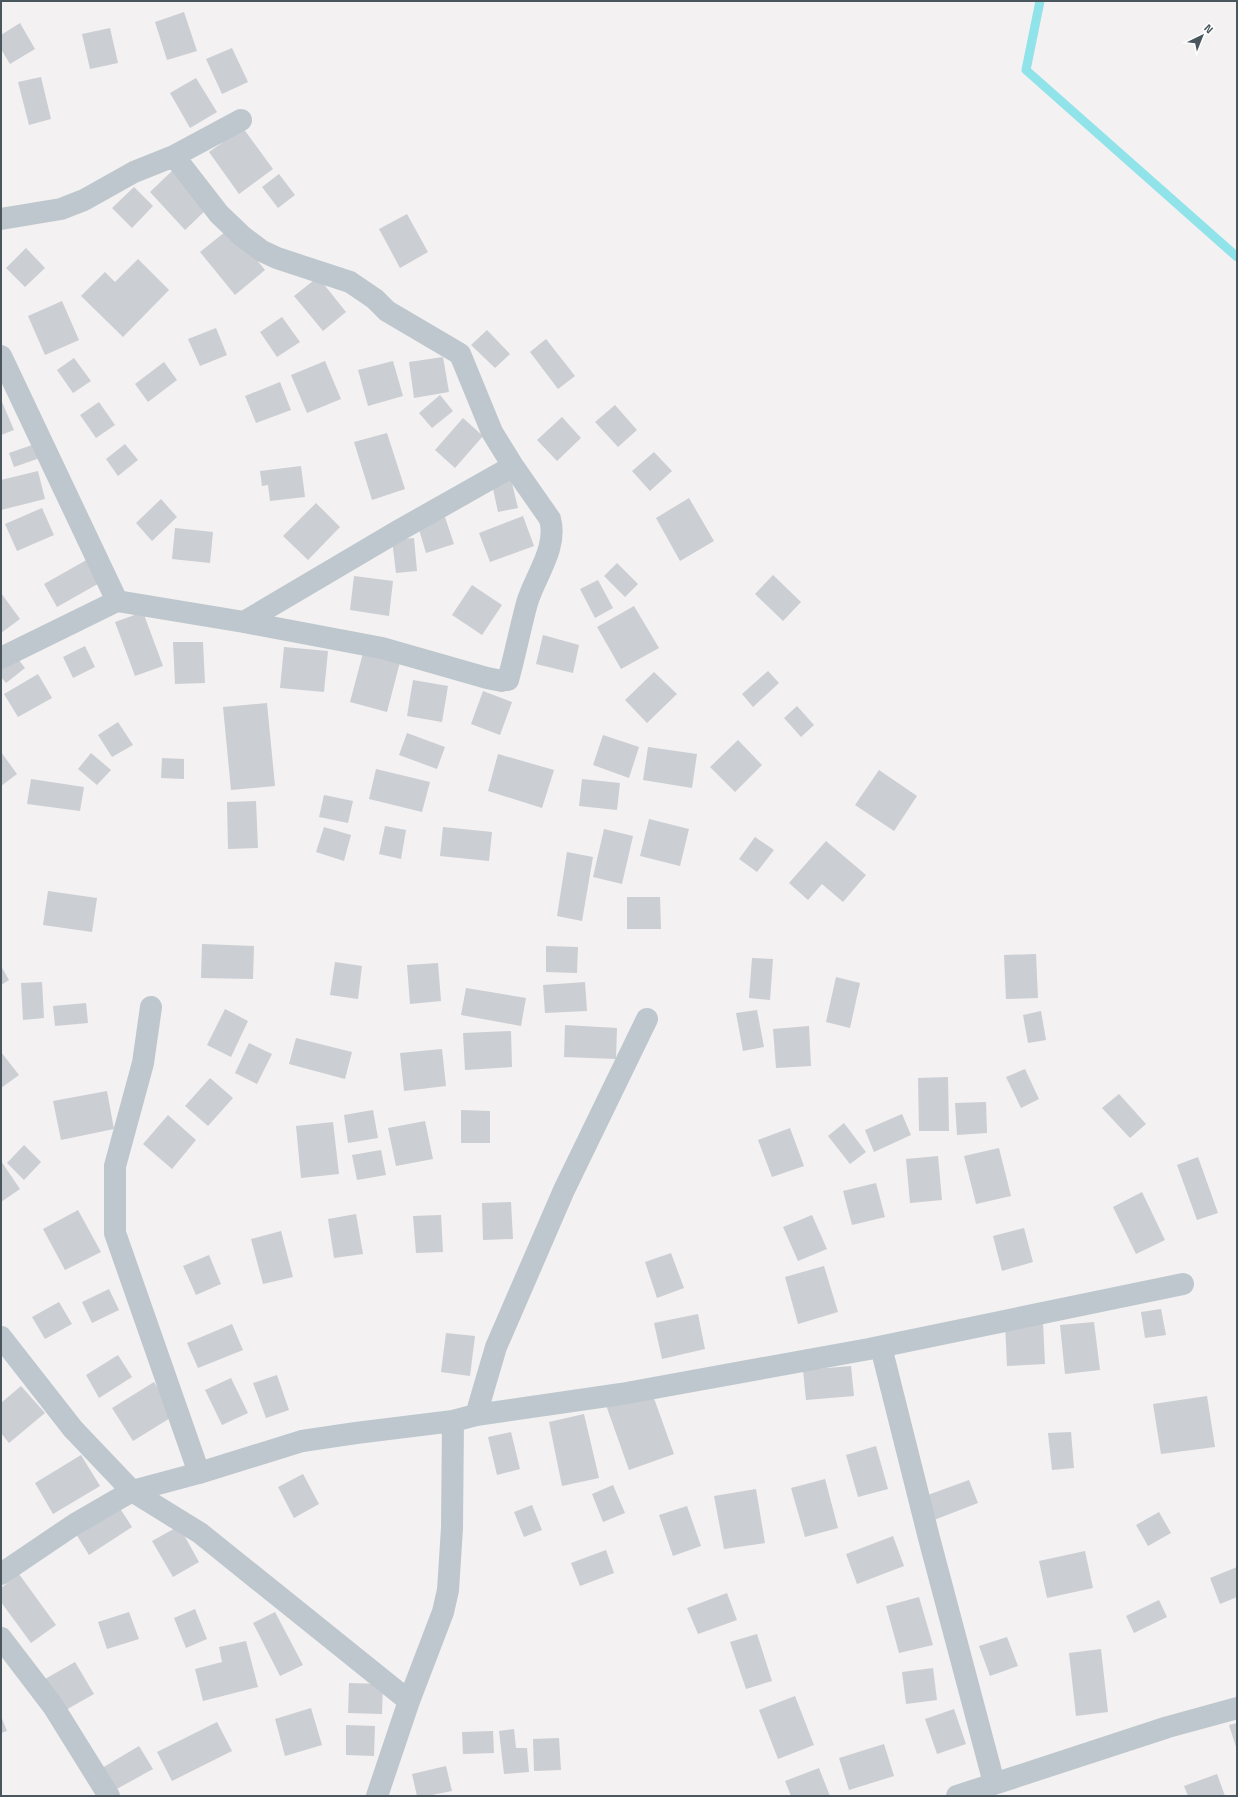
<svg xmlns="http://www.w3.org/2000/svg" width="1238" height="1797" font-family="'Titillium Web',sans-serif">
  <rect width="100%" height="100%" fill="#f3f1f1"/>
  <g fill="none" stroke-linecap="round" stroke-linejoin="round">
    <path stroke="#90e3e9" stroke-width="9" d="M1040,1L1026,70L1237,257"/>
  </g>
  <path fill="#cbced3" d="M184,12L197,51L167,60L155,22Z
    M20,23L35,49L10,64L1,49V35Z
    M110,28L118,63L90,69L82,34Z
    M232,48L248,82L222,94L206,59Z
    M41,77L51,119L29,125L18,82Z
    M196,78L217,112L190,128L170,93Z
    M243,128L273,169L239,194L209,152Z
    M173,170L208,208L185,230L150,192Z
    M279,174L295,195L278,208L262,187Z
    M134,187L153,206L132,228L112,208Z
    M407,214L428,252L400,268L379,229Z
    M230,228L265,270L235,295L200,252Z
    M26,248L45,268L25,287L6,268Z
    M138,259L169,290L123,337L81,296L105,272L115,282Z
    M318,277L346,312L323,331L294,296Z
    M62,301L79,340L45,355L28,316Z
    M282,317L300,342L277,357L260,332Z
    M216,328L227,355L200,366L188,339Z
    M487,330L510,354L495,368L471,345Z
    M546,339L575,376L558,389L530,352Z
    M443,357L449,392L414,398L409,362Z
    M74,358L91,381L73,393L57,370Z
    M325,361L341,399L307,413L291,375Z
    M393,361L403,396L368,406L358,370Z
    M164,362L177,380L148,402L135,384Z
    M280,382L291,410L256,423L245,396Z
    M440,395L453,411L432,428L419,413Z
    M1,402H2L14,430L1,435Z
    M99,402L115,425L96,438L80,415Z
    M615,405L637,430L618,447L595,422Z
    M562,417L581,438L557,461L537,440Z
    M463,418L483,436L455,468L435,450Z
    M387,433L405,489L372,500L354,442Z
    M38,443L43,457L14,467L9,453Z
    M125,444L138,460L118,476L106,459Z
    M654,452L672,471L650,491L632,471Z
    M301,466L305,497L270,501L268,485L262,486L260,471Z
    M38,471L45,499L1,510V480Z
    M511,479L518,508L498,512L492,484Z
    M689,498L714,541L680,561L656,518Z
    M161,499L177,517L152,541L136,523Z
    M316,503L340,527L308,560L283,536Z
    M42,508L54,535L17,551L5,524Z
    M523,516L534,546L490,562L479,533Z
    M445,517L454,544L426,553L418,526Z
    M175,528L213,532L210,563L172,559Z
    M414,538L417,571L396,573L392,540Z
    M90,558L103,581L57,607L44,584Z
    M617,563L638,584L625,597L604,576Z
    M773,575L801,602L783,621L755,594Z
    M354,576L393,581L389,616L350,610Z
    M598,580L613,608L595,618L580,589Z
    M472,585L502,605L482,635L452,615Z
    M1,593L20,619L1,633Z
    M634,606L659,648L621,669L597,627Z
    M143,612L163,666L135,676L115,622Z
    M543,635L579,645L573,673L536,664Z
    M173,642H203L205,683L175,684Z
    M85,646L95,667L73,678L63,657Z
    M284,647L328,651L324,692L280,688Z
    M363,653L400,662L387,712L350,702Z
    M14,654L25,668L6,683L1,677V665Z
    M768,671L779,683L753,707L742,694Z
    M654,672L677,694L647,723L625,700Z
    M38,674L52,698L18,717L4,694Z
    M413,680L448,686L442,722L407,716Z
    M483,691L512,702L500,735L471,724Z
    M267,703L275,786L231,790L223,707Z
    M797,706L814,725L801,737L784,718Z
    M118,722L133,745L112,757L98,735Z
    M407,733L445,747L437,769L399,755Z
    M603,735L639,747L629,778L593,765Z
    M738,740L762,765L735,792L710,767Z
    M648,747L697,754L692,788L643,780Z
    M1,752L17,774L1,786Z
    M91,753L111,770L97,785L78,769Z
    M498,754L554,770L542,808L488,791Z
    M162,758L184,759V779L161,778Z
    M376,769L430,782L422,812L369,799Z
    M879,770L917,796L894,831L855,805Z
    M31,779L84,787L80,811L27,804Z
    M582,779L620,783L617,810L579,806Z
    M324,795L353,801L348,823L319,817Z
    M256,801L258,848L228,849L227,802Z
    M649,819L689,829L680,866L640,856Z
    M385,826L406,830L401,859L379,854Z
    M324,827L351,835L344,861L316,852Z
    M443,827L492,832L489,861L440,856Z
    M604,829L633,836L622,884L593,877Z
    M755,837L774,850L757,872L739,859Z
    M826,841L866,875L843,902L822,884L808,900L789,883Z
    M567,852L593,857L582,921L557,916Z
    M48,891L97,898L92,932L43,925Z
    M627,897H660L661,929H627Z
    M202,944L254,946L253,979L201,978Z
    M546,946L578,947L577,973L546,972Z
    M1036,954L1038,998L1006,999L1004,955Z
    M752,958L773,959L770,1000L749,998Z
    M335,962L362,966L358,999L330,995Z
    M438,963L441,1001L410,1004L407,965Z
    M1,966L9,980L1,985Z
    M836,977L860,983L850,1028L826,1022Z
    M42,982L44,1018L23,1020L21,983Z
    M585,982L587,1011L545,1013L543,985Z
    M466,988L526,998L521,1026L461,1015Z
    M86,1003L88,1023L55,1026L53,1006Z
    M225,1009L248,1021L231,1057L207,1045Z
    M757,1010L764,1047L743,1051L736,1013Z
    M1041,1011L1046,1040L1028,1043L1023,1015Z
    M565,1025L617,1028L616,1059L564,1057Z
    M809,1026L811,1066L776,1068L773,1029Z
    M511,1031L512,1067L465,1070L463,1033Z
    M296,1038L352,1052L345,1079L289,1064Z
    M249,1043L272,1054L257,1084L235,1073Z
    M442,1049L446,1086L404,1091L400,1053Z
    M1,1052L19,1075L1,1088Z
    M1025,1069L1039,1099L1021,1108L1006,1077Z
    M948,1077L949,1131H919L918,1078Z
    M210,1078L233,1098L208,1126L185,1106Z
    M107,1091L114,1129L61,1140L53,1101Z
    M1119,1094L1146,1124L1130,1138L1102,1108Z
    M986,1102L987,1133L957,1135L955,1103Z
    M373,1110L378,1138L348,1143L344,1115Z
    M461,1110L490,1111V1143H461Z
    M902,1114L911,1135L874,1152L865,1130Z
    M168,1115L196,1140L172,1169L143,1144Z
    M425,1121L433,1159L396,1166L388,1128Z
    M333,1122L339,1174L301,1178L296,1126Z
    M844,1123L866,1152L850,1164L828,1136Z
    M790,1128L804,1166L772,1177L758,1140Z
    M24,1145L41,1162L24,1180L7,1163Z
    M999,1148L1011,1196L976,1204L964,1156Z
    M381,1150L386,1175L357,1180L352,1155Z
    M938,1156L942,1200L910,1203L906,1159Z
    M1198,1157L1218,1213L1197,1220L1177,1165Z
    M1,1161L20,1189L1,1202Z
    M876,1183L885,1217L852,1225L843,1191Z
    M1142,1192L1165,1240L1136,1254L1113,1207Z
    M511,1202L513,1239L483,1240L482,1203Z
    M78,1210L101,1252L65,1270L43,1229Z
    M356,1214L363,1254L334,1258L328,1219Z
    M441,1215L443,1252L416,1253L413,1216Z
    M812,1215L827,1249L798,1261L783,1227Z
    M1024,1228L1033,1262L1002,1271L993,1236Z
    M281,1231L293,1277L263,1284L251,1239Z
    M671,1253L684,1288L657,1298L645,1262Z
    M209,1255L221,1284L196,1295L183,1266Z
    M824,1266L838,1312L798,1324L785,1277Z
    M109,1289L119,1310L92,1323L82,1302Z
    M59,1302L72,1324L45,1339L32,1317Z
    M1161,1309L1166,1335L1145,1338L1141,1312Z
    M698,1314L705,1349L662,1359L654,1323Z
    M1043,1322L1045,1364L1007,1366L1005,1323Z
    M1094,1322L1100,1370L1065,1374L1060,1325Z
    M232,1324L243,1350L198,1368L187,1343Z
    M446,1333L475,1336L470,1376L441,1372Z
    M118,1355L132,1377L99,1398L86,1375Z
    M851,1366L854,1396L806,1400L803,1370Z
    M277,1375L289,1410L266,1418L253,1383Z
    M231,1378L248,1413L222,1425L205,1390Z
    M154,1382L175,1415L133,1441L112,1408Z
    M21,1386L45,1413L9,1443L1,1433V1403Z
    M651,1390L674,1454L629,1470L606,1405Z
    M1207,1396L1215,1447L1161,1454L1153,1404Z
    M584,1414L599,1478L562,1486L549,1422Z
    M511,1432L520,1469L497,1475L488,1437Z
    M1071,1432L1074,1468L1052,1470L1048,1433Z
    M876,1446L888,1489L858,1497L846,1455Z
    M81,1455L100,1486L53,1514L35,1483Z
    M303,1474L319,1504L294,1518L278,1487Z
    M825,1479L838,1528L805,1537L791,1488Z
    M969,1480L978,1503L934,1520L925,1496Z
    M613,1485L625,1513L603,1522L592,1494Z
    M756,1489L765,1543L724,1549L714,1496Z
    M532,1505L542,1530L524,1537L514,1512Z
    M687,1506L701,1546L673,1556L659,1515Z
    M119,1507L132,1527L89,1555L76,1534Z
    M1159,1512L1171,1533L1148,1546L1136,1525Z
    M179,1526L199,1562L173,1577L152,1541Z
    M893,1536L904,1566L857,1584L846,1554Z
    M606,1550L614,1573L580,1586L571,1563Z
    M1085,1551L1093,1588L1047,1598L1039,1561Z
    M1237,1567V1597L1220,1604L1210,1578Z
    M19,1574L56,1625L31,1643L1,1602V1588Z
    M727,1593L737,1620L698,1634L687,1608Z
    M919,1597L933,1645L899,1653L886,1606Z
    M1159,1600L1167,1617L1134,1633L1126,1616Z
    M195,1609L207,1639L186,1648L174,1618Z
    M129,1612L139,1639L107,1649L98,1622Z
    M275,1612L303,1665L280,1676L253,1623Z
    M757,1634L772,1681L746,1689L730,1642Z
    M1007,1637L1018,1666L990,1676L979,1646Z
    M246,1641L258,1687L203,1701L195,1669L222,1662L219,1647Z
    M1101,1649L1108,1712L1076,1716L1069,1653Z
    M75,1662L94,1694L64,1711L45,1679Z
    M933,1668L937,1700L906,1704L902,1672Z
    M349,1683L383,1684L382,1714L348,1713Z
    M795,1696L814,1745L778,1759L759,1710Z
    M311,1708L322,1745L285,1756L275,1719Z
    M954,1709L966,1744L937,1754L925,1719Z
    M1,1716L7,1731L1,1733Z
    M217,1722L232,1751L172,1781L157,1752Z
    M1237,1723V1750L1229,1725Z
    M346,1725L375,1726L374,1756L346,1755Z
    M514,1729L516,1748H527L529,1772L504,1774L499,1731Z
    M493,1731L494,1753L463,1754L462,1732Z
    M559,1738L561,1770L534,1771L533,1739Z
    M884,1744L894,1776L849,1790L839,1758Z
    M139,1746L153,1769L115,1790L102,1768Z
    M446,1766L452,1791L427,1796H417L412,1774Z
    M819,1768L830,1796H791L785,1781Z
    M1217,1774L1225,1796H1188L1184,1786Z"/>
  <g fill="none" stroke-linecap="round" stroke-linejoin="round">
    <path stroke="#bdc7cd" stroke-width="22" d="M174,156L219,214L242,236L262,251L277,258L350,282L375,299L387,311L460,354L492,432L513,466L550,519C558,548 535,576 527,603C520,629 515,655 508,680L509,675
      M1,219L61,209L84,200L134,172L174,156L241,120
      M1,356L117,601
      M244,622L398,531L513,466
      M1,658L117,601L244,622L382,648L487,678L502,681L509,675
      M151,1007L143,1063L115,1166V1233L199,1473
      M1,1337L73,1429L132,1491L200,1533L409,1701
      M881,1347L929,1538L994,1783
      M476,1415L496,1347L564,1190L647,1019
      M1,1574L75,1524L132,1491L199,1473L302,1441L356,1433L453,1421L476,1415L621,1394L869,1349L1183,1284
      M1,1638L53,1706L109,1796
      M377,1796L409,1701L443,1612L448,1590L452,1528L453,1421
      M957,1796L1168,1727L1237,1708"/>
  </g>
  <rect width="1238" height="1797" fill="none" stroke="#49565d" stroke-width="4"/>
  <g transform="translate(1202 36) rotate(43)" stroke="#ffffff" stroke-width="3" paint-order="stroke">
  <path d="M0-3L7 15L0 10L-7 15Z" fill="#49565d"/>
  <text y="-6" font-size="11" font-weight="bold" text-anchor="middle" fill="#49565d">N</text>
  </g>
</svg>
